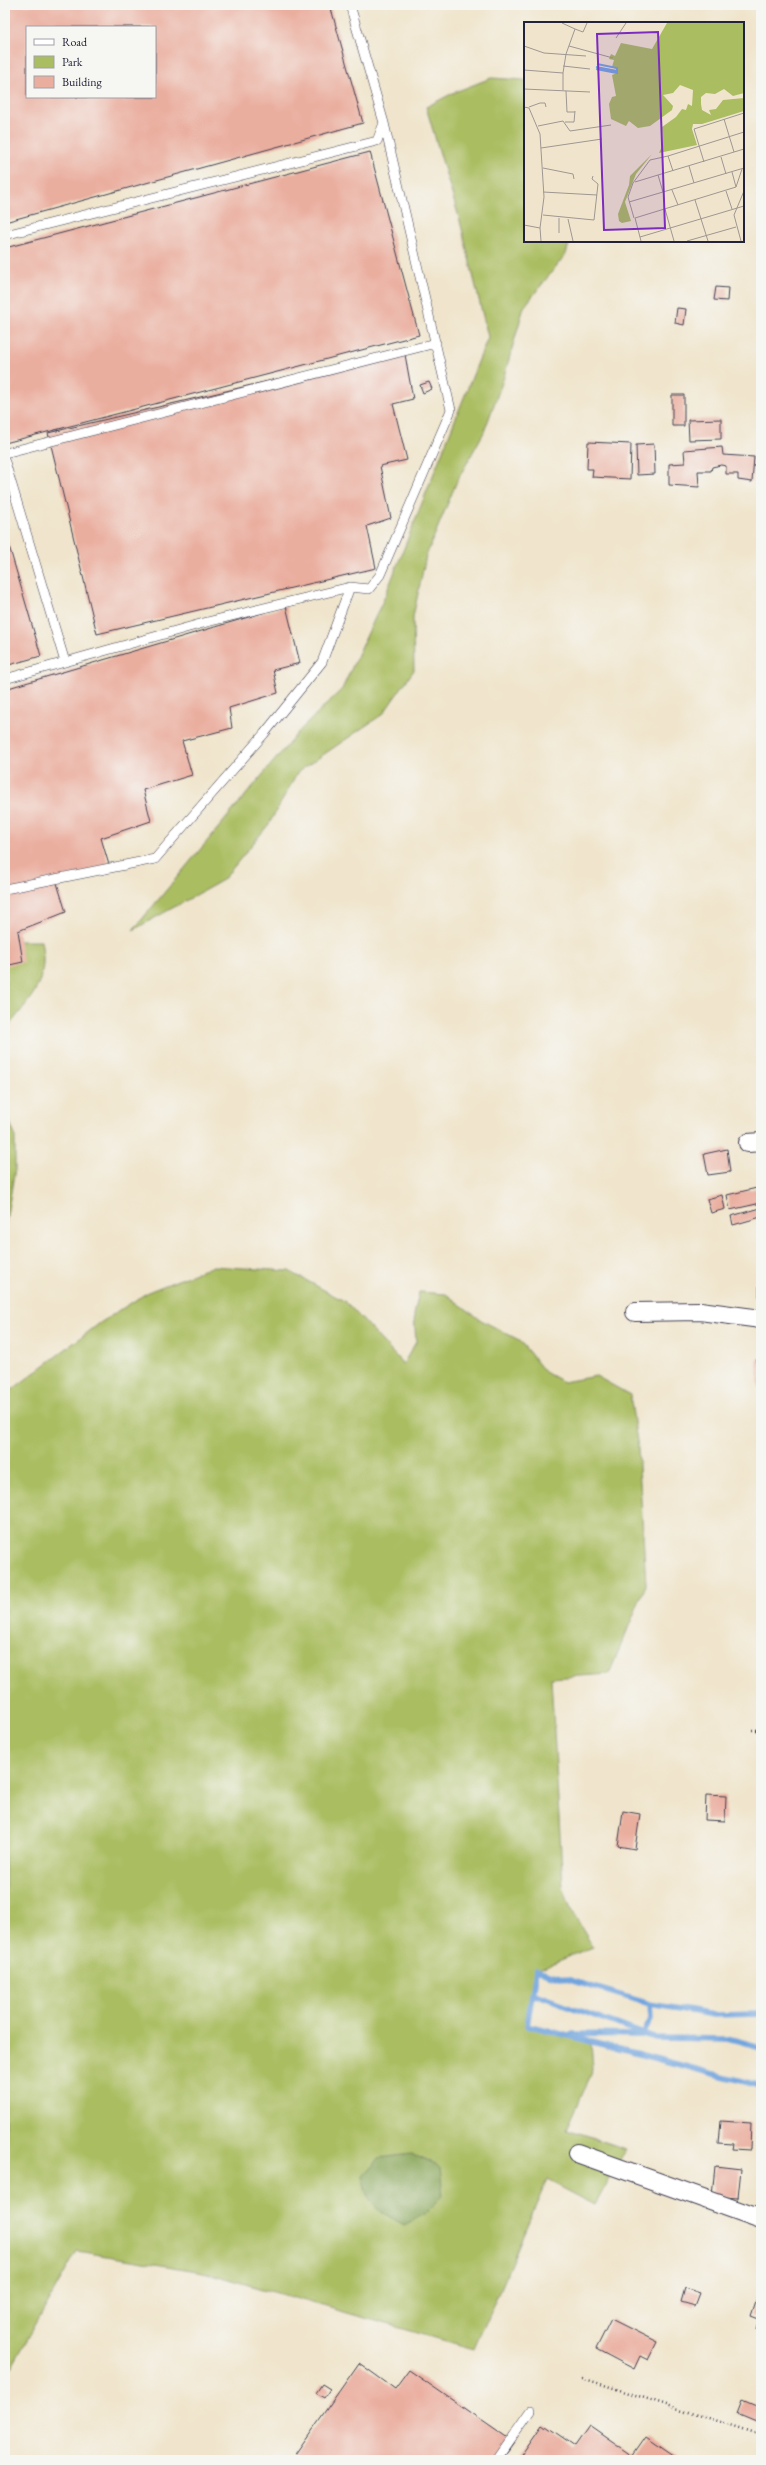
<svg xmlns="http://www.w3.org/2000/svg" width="766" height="2465" font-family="'EB Garamond',serif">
  <rect width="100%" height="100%" fill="#f6f6f2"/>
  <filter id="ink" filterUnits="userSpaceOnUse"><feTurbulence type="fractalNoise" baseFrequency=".025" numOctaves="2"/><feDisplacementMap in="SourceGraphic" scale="8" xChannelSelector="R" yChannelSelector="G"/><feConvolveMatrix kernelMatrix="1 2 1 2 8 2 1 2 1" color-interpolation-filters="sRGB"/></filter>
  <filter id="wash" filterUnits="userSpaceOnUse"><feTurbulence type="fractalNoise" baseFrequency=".012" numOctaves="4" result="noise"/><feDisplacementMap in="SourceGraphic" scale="16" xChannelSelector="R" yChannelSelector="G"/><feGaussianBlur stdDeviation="0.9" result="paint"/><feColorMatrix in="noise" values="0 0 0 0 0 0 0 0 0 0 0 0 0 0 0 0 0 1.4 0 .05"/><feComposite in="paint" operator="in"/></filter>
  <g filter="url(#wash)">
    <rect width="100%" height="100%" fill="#f0e5cc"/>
    <path fill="#aabd61" stroke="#66704e" d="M491,78L525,80V241H570L566,254L524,307L503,380L484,432L457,481L426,556L413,617L414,670L383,714L298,772L269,824L223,880L133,930L300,730L342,689L385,596L488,337L460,221L426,107L455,92Z
      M5,941H41C50,984 29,999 5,1031Z
      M5,1110L15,1135V1169L5,1227Z
      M213,1266L289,1271L346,1302L403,1364L416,1342L414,1315L419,1292L446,1294L481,1320L519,1340L545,1372L563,1382L596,1376L630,1395L638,1448L646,1585L609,1674L551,1678L563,1887L572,1912L593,1947L536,1970L527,2025L591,2041L593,2070L567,2129L626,2149L595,2205L547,2180L474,2349L203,2272L77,2251L5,2379V1395L100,1323L148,1292Z"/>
    <path fill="#87a457" stroke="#546349" d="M412,2154L440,2167L443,2196L425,2214L404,2225C378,2210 366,2207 363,2175L379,2158Z"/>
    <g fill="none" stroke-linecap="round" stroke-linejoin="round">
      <path stroke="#72a5de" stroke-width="5.5" d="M532,1993L655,2038L727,2039L761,2048
        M761,2014L714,2015L650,2004L536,1970L527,2025L761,2086
        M573,2034L643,2035L651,2019L650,2004"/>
    </g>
    <g id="blocks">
      <path fill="#eaae9f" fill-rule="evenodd" d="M5,5H330L363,123L5,222ZM27,27H155V97H27Z
        M370,152L419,335L5,443V248Z
        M716,287L728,288L727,301L714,300Z
        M677,308L686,309L684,325L675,323Z
        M404,349L413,399L393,404L407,460L380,466L391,518L367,526L376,568L97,634L48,433Z
        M429,382L432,389L423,393L420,385Z
        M672,395H684V426H672Z
        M721,419V439L689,440L688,420Z
        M588,442L631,444L630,479L592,477L593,469H587Z
        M654,444L655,474L637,475L636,445Z
        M722,447L723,455L754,457L752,482L738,480V474H726V466L721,465L712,467L711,471H698L699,487L669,485V464L685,463L684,450Z
        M5,532L41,656L5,666Z
        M286,606L300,663L273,670L278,693L229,708L232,728L182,741L192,775L143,790L151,821L101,838L109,865L56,880L66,912L18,931L23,962L5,966V689Z
        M727,1149L730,1172L708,1175L704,1154Z
        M761,1187V1203L730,1210L727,1195Z
        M722,1195L725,1209L711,1213L707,1199Z
        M761,1208V1217L733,1225L731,1216Z
        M759,1283H761V1303H759Z
        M761,1358V1387H759L757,1359Z
        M706,1795L726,1796L725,1821L705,1820Z
        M623,1811L640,1814L635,1849L618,1846Z
        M720,2121L751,2123L750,2150L732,2149L733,2144L718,2143Z
        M715,2166L741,2169L738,2198L712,2196Z
        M685,2288L700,2293L695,2306L681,2302Z
        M760,2289H761V2331L756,2330L759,2319L751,2316Z
        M611,2319L657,2342L648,2360L640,2356L634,2369L596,2349Z
        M359,2363L395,2389L409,2370L514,2443L502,2460H291Z
        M322,2384L330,2389L324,2398L316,2393Z
        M742,2400L761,2408V2423L737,2413Z
        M543,2424L575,2446L589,2426L632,2456L646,2436L681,2460H518Z"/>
    </g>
  </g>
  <g filter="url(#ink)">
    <use href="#blocks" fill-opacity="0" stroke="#413f51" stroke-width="1"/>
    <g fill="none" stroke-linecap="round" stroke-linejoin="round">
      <defs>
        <path id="lane" d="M5,235L377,141L384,123L350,5
          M5,453L436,343
          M5,462L65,662L5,679
          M65,662L207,622L350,587
          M5,889L155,859L264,734L322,662L350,587L369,589L380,575L451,410L384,123
          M496,2460L530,2411"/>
        <path id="street" d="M748,1143L761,1142
          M635,1312L700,1311L761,1319
          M577,2153L761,2219"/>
      </defs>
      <use href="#lane" stroke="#413f51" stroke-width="10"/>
      <use href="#street" stroke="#413f51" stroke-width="20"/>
      <path stroke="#413f51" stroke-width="2.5" stroke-dasharray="1 3" stroke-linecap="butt" d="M752,1730H761
        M582,2378L761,2435"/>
      <use href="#lane" stroke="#fff" stroke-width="9"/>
      <use href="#street" stroke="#fff" stroke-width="18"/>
    </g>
  </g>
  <g transform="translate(524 22)">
    <rect width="220" height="220" fill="#f0e5cc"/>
    <path d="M143,1H220V71L209,74L200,67L191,72L182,71L177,75V82L178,88L187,93L185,88L192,87L199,78L220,76V89L178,102H169L168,107L173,123L135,131L139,122L138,105L152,95L158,87L162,88L164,82L168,84L169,68L156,63L149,71L139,73L149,84L148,88L126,104L114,106L105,99L102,104L87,97L85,82L88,75L92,74L88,53L93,51V47L88,45L90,38L85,37L87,32L91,34L97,21L128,27ZM128,132L112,152L101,180L107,199L98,201L95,199L94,192L105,163L106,154Z" fill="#aabd61"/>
    <path fill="none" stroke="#72a5de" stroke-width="2" d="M72,45L93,49M72,47L93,51V46L73,42"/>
    <path fill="none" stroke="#9e9792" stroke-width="1" d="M38,1L51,7L42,32L39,51M51,7L59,10L63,1M92,16L102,1M0,24L20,31L62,34M45,24L89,36M39,44L66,47M0,48L39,51V68M0,67L66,70M42,69L43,90H51M0,85L5,86L16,112L20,175L16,206L17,219M5,85L16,81H21L22,85M200,97L210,130M41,100H50L51,89M14,104L39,99L46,109L87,103M17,126L78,117M220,127L134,153L139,170L220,146M197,135L202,152M180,140L170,107L220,91M165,144L170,161M19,146L49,152L50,157M149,149L144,134L220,110M208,150L212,165M111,160L134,153M212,165L218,147M148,168L154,183M202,169L208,187M19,170L73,173M171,178L184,219M105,180L139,170M141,187L150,219M19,193L70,198L74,162L68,157L69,154M110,196L104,175L109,161L126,138L144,134M44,197L49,219M0,203L16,206M35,211V196M116,215L220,184M117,219L111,196L212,165M163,219L212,205M217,219L210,193L220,169"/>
    <path fill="#7b2cbf" fill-opacity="0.15" stroke="#7b2cbf" stroke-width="2" d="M134,10L141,206L80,208L73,12Z"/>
    <rect width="220" height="220" fill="none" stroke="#22223b" stroke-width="2"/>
  </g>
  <rect width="766" height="2465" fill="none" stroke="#f6f6f2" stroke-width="20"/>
  <rect x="26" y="26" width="130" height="72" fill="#f6f6f2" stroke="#a1a1a9"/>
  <rect x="34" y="39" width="20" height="6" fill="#ffffff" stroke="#a1a1a9"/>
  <text x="62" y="46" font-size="12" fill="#22223b">Road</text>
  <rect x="34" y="56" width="20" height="12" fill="#aabd61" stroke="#a1a1a9"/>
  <text x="62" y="66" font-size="12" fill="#22223b">Park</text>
  <rect x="34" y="76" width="20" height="12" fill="#eaae9f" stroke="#a1a1a9"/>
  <text x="62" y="86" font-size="12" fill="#22223b">Building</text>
</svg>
